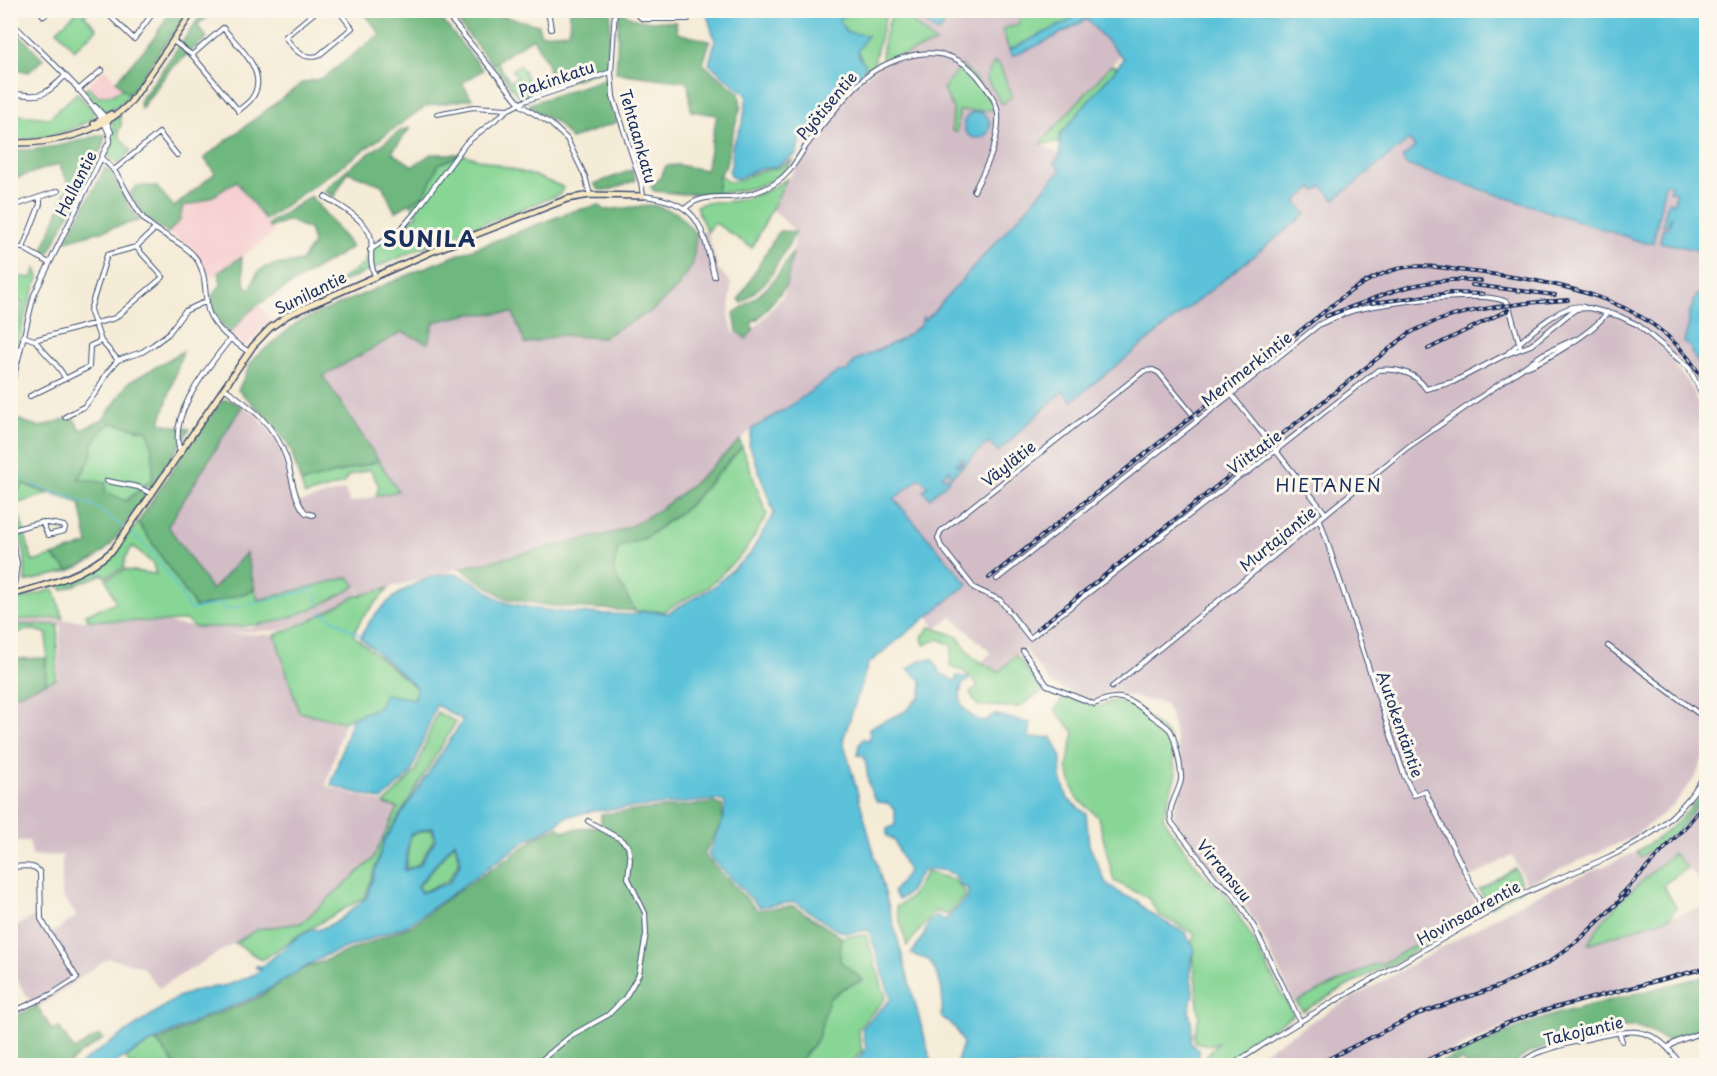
<svg xmlns="http://www.w3.org/2000/svg" width="1717" height="1076" font-family="'Playpen Sans',sans-serif">
  <rect width="100%" height="100%" fill="#fbf7ec"/>
  <filter id="ink" filterUnits="userSpaceOnUse"><feTurbulence type="fractalNoise" baseFrequency=".0167" numOctaves="2"/><feDisplacementMap in="SourceGraphic" scale="12" xChannelSelector="R" yChannelSelector="G"/><feConvolveMatrix kernelMatrix="1 2 1 2 8 2 1 2 1" color-interpolation-filters="sRGB"/></filter>
  <filter id="wash" filterUnits="userSpaceOnUse"><feTurbulence type="fractalNoise" baseFrequency=".008" numOctaves="4" result="noise"/><feDisplacementMap in="SourceGraphic" scale="24" xChannelSelector="R" yChannelSelector="G"/><feGaussianBlur stdDeviation="1.35" result="paint"/><feColorMatrix in="noise" values="0 0 0 0 0 0 0 0 0 0 0 0 0 0 0 0 0 1.4 0 .05"/><feComposite in="paint" operator="in"/></filter>
  <g filter="url(#wash)">
    <rect width="100%" height="100%" fill="#f5ecd7"/>
    <path fill="#f7cfd1" d="M105,69L122,88L114,94L98,96L87,85Z
      M236,181L274,233L212,278L192,249L169,233L180,220L183,206L195,205L212,198Z
      M259,304L272,321L261,329L245,347L230,333L246,315Z"/>
    <path fill="#d2bdc6" d="M912,11H1080L1067,22L1060,36L1086,19L1120,56L1040,143L1060,155L1054,164L1061,171L926,320L923,317L921,325L900,340L856,360L847,371L837,372L787,408L752,429L691,486L640,524L617,532L460,568L362,595L349,578L258,601L245,554L212,590L168,526L242,406L258,416L278,443L297,503L345,490L350,503L398,490L323,376L403,332L434,322L470,314L514,313L525,344L561,335L601,338L693,264L696,234L707,232L718,269L731,283L729,317L734,334L737,331L746,338L784,295L796,232L772,209L807,146L858,83L883,62L914,51L929,47L935,43L910,20Z
      M1409,140L1415,147L1653,243L1665,184L1671,185L1676,192L1674,203L1668,202L1672,215L1669,228L1663,227L1697,250L1706,252V297L1697,296L1684,342L1691,347V352L1706,375V397L1700,383L1682,357L1674,366L1689,383L1700,408L1706,434V750L1696,776L1672,807L1631,838L1526,884L1512,855L1465,881L1478,909L1382,964L1378,963L1294,1003L1257,925L1233,886L1217,878L1175,820L1174,811L1184,778L1171,717L1165,704L1108,691L1094,701L1051,684L1024,648L986,682L969,674L991,653L952,617L936,629L928,615L967,585L893,499L920,478L928,486L924,491L930,498L944,478L942,476L949,470L951,472L963,457L964,459L989,442L999,452L1063,390L1072,401L1306,214L1296,201L1313,188L1322,186L1334,199Z
      M355,587L360,594L301,623L280,630L223,633L275,635L299,712L344,722L326,786L398,807L372,860L301,923L258,929L159,988L141,966L108,958L35,1009L11,970V929L36,915L49,935L77,916L62,896V855L32,856L29,841H11V694H20L58,678L61,625H11V621L68,620L168,623L186,626L250,628L299,616L321,606Z
      M1706,794V887L1673,853L1610,910L1595,930L1588,943L1706,906V969L1555,1008L1493,1032L1422,1065L1242,1066L1317,1018L1530,898L1634,853L1657,840L1671,837Z"/>
    <path fill="#88d695" stroke="#52827a" stroke-width="1.5" d="M896,10L912,11L910,20L936,43L883,62C880,51 887,18 896,10Z
      M78,11H89L84,15L97,29L74,50L57,30Z
      M853,11H887L873,66L865,69L858,51L839,19Z
      M1022,11H1080L1067,22L1009,50L1002,29L1018,25Z
      M496,61L510,82L517,77L512,70L519,65L524,71L533,94L520,98L492,64Z
      M994,62L1000,65L1012,96L1002,104L986,78Z
      M961,65C975,77 988,91 993,110L959,111L957,132L952,131L953,108L943,89Z
      M1111,65L1118,67L1060,135V143L1040,144Z
      M88,87L98,96L114,94L122,88L129,95L119,105L105,111L84,91Z
      M77,93L94,112L93,118C67,134 41,141 11,139V114L49,118Z
      M120,115L121,125L118,131L120,138L131,151L117,164L108,156L113,143V121Z
      M462,154L535,176L563,187L561,194L428,245L312,295L336,283L365,263L368,248L418,215L411,204L424,195L439,164Z
      M793,160C777,186 744,191 717,193L719,175L728,182L739,181L757,172L777,168Z
      M787,179L752,248L715,223L707,232L696,206C708,200 721,203 734,201C754,198 770,190 787,179Z
      M36,269L39,276L27,308L11,372V350L22,303L11,297V276L32,278Z
      M112,423L148,431L154,451L152,480L126,501L105,492L106,483L79,479L90,460L93,444L104,428Z
      M742,447L767,515L745,551L708,587L664,611H635L613,571L618,547L646,538L689,506Z
      M379,461L398,491L376,496L379,486L370,469L348,476L343,484L305,495L301,483Z
      M23,484L48,494L16,504L33,562L52,556L69,571L25,582V554L11,507V501Z
      M138,522L196,608L255,590L258,600L349,577L356,586C294,622 266,629 194,627L186,620L167,622L88,620L86,614L116,602L106,579L125,570L156,574L153,564L133,546L125,558L124,568L105,577L103,574L62,590L60,584L99,566L115,553Z
      M389,588L362,618L353,635L416,688L415,699L379,707L352,718L350,717L344,722L299,712L275,635L309,621L354,597Z
      M54,589L63,618L11,620V602Z
      M11,625H58L56,679L46,683L47,634C34,628 21,629 11,638Z
      M930,627L957,636L973,658L999,672L1016,655L1043,691L1018,707L978,706L970,693L978,686L965,672L950,666L952,646L939,639L924,645L922,637Z
      M1064,696L1097,707L1113,701L1131,704L1168,735L1176,774L1163,816L1169,828L1202,873L1226,895L1252,938L1293,1015L1254,1040L1220,1065H1192L1207,1056L1218,1043L1208,1045L1195,1042L1194,1036L1199,1017L1192,942L1195,934L1159,915L1148,898L1114,881L1098,817L1076,797L1067,768L1074,732L1055,710Z
      M437,712L456,722L384,841L365,897L299,935L262,960L235,943L258,929L301,923L372,860L398,808L384,804L415,772Z
      M1706,788V794L1677,831L1640,857L1637,851C1670,832 1684,819 1706,788Z
      M432,829L434,839L419,864L406,869L410,835Z
      M455,843L459,863L448,881L422,892L418,887Z
      M1673,853L1687,868L1663,885L1676,907L1671,917L1588,944C1607,906 1643,882 1673,853Z
      M1515,868L1523,888L1490,907L1479,890Z
      M926,872L953,879L964,890L965,896L947,915L935,911L907,946L896,907L910,898Z
      M1478,909L1480,913L1385,968L1383,966L1303,1011L1296,1002L1378,963L1382,964Z
      M866,935L886,998L858,1029L862,1050L850,1065H842L836,1060L817,1064V1065L797,1066L818,1038L828,999L844,988L863,980L840,961L841,937Z
      M156,1040L176,1065H129L126,1057Z"/>
    <path fill="#6eb77e" stroke="#44736e" stroke-width="1.5" d="M171,11H189L129,95L116,81L152,41Z
      M204,11H216L197,25L207,38L170,69L141,109L140,101Z
      M363,11H435L483,70L462,83L472,99L426,106L265,220L236,181C219,193 204,204 183,206L180,220L168,233L145,217L130,194L136,186H156L174,207L215,173L204,158L302,83L323,78L380,34Z
      M449,11H494V14L539,25L540,34L569,32L570,11H611L608,68L553,87L547,63L533,38L492,64Z
      M619,11L638,20L676,22L677,33L710,41L703,64L739,93L741,106L729,146L726,166L719,175L717,193L682,194L654,191L651,187L660,178L666,166L678,165L706,170L717,115L691,111L688,82L616,73Z
      M17,32L43,59L29,72L11,69V37Z
      M607,78L608,97L617,122L571,139L557,123L535,111L529,104Z
      M410,128L392,152L413,166L431,154H462L439,164L424,195L395,212L382,185L348,172L334,197L324,191L346,170L402,130Z
      M100,135H105L102,148L48,255L42,253L69,184L59,164L11,180V150C44,151 68,144 100,135Z
      M105,168L113,175L128,205L140,220L66,241Z
      M632,170L636,180L610,190H599L594,184Z
      M311,196L352,247L259,304L246,315L230,333C218,322 213,313 211,297L221,285L219,272L241,257L245,285L251,289C258,257 276,268 301,261L313,244L310,230L288,220L270,228L268,224Z
      M599,205L604,210L653,205L677,213L696,234L693,264L677,288L652,311L601,338L561,335L525,344L513,313L470,314L434,322L428,343L402,332L323,376L379,461L301,483L290,448L272,422L238,390L253,359L298,322L436,263L573,211Z
      M779,231L796,232L768,280L742,303L739,299Z
      M793,251L786,286L757,320L755,319L751,325L754,329L746,339L737,331L734,313C765,292 774,284 793,251Z
      M183,351L160,423L190,429L151,489L144,485L152,480C154,462 153,448 148,431L112,423L104,428L93,444L90,460L79,479L106,483L105,492L126,501L139,490L147,494L109,547L93,560L69,571L52,556L88,544L80,503L23,484L11,501V417L40,427L72,417L81,430L103,420L128,383Z
      M223,400H229L242,406L168,526L212,590L246,553L255,590L196,608L138,522L190,443Z
      M740,440L742,447L687,507L645,538L618,547L613,571L635,611L551,606L505,598L460,568L616,532C665,514 703,475 740,440Z
      M46,658V683L18,694H11V659Z
      M714,803L722,805L723,820L704,855L757,910L794,906L841,937L840,961L863,980L844,988L829,999L818,1038L797,1065L176,1066L157,1042L204,1019L256,999L298,971L411,926L451,896L507,859L538,836L558,827L564,831L601,826V814Z
      M1706,976V1024L1695,1032L1666,1041L1654,1033L1638,1027H1621L1545,1047L1527,1054L1512,1065H1465L1462,1060C1455,1063 1447,1069 1439,1063L1519,1027L1559,1013Z
      M37,1006L52,1030L59,1027L74,1050L100,1035L103,1039L80,1054L68,1065H11V1018Z"/>
    <path fill="#5cc2d9" stroke="#3c789c" stroke-width="1.5" fill-rule="evenodd" d="M916,10H950V11L941,30L937,32L917,16Z
      M706,11H853L839,19L846,32L867,35L858,51L860,59L865,63V69L814,128L799,142L797,154L775,167L758,169L737,179L731,177L729,171L732,164V146L743,122L747,95L709,64L715,41Z
      M1080,11H1706V252L1660,242L1663,227L1669,228L1672,215L1668,225L1663,224L1668,202L1674,203L1676,192L1670,191L1671,185L1665,184L1653,243H1645L1406,165L1402,158L1415,147L1409,140L1334,200L1323,186L1316,191L1312,188L1296,201L1306,214L1072,401L1063,391L998,452L989,442L964,465L961,462L964,459L962,458L956,464L958,466L960,463L963,466L951,477L949,470L942,476L944,478L947,476L950,479L930,498L923,491L928,486L920,478L894,499L968,584L868,664L843,740L932,1065H854L866,1048L862,1028L891,999L869,930L847,933L835,929L795,902L759,907L708,855L724,817L725,802L717,800L593,811L566,817L557,824L527,840L408,925L324,956L255,997L204,1017L154,1041L111,1065H79L85,1060L178,997L198,990L228,985L253,975L262,969L256,968V966H263L300,935L314,929L318,930L338,921L367,897L384,841L463,720L436,705L411,773L382,800L331,785L352,718L379,707L385,694L415,699L416,687L361,638C370,608 429,564 462,576C477,581 487,592 500,600C507,604 515,604 522,606C558,614 595,613 631,615L644,611L668,613L712,588L750,554L774,513L749,444L752,429L787,408L838,372L847,371L856,360L900,340L921,325L923,317L926,320L1061,170L1054,163L1060,155V135L1124,59L1086,19C1062,34 1039,46 1012,56L1009,50L1067,22ZM433,827L436,839L420,865L404,871L410,834ZM455,841L461,863L449,883L421,893L417,886Z
      M964 125a13 13 0 1 1 26 0a13 13 0 1 1-26 0Z
      M1697,295L1706,297V375L1691,352L1690,347L1684,342L1689,323V314Z
      M933,659L940,673L954,681L957,680L956,676L969,677L968,681L962,684C956,703 966,717 985,722L992,715H996L1031,723L1029,738L1052,737L1061,756V778L1068,799L1086,814L1089,845L1106,883L1123,895L1136,900L1148,912L1170,925L1185,932L1194,948L1190,971L1193,992L1189,1012L1192,1026L1191,1044L1199,1049V1056L1188,1065L959,1066L957,1062L963,1043L956,1029L941,1016C945,993 941,979 929,960L911,954L924,935L928,923L937,916L945,920L968,897L967,887H961C959,882 958,878 954,875C948,870 927,867 922,872C912,880 913,896 898,899L893,892L908,872L894,840L887,836V829L895,825V810L888,803L877,802C866,788 869,774 864,756L857,755L859,745L863,739L870,740L869,728L904,712L921,696L922,681L908,669L921,660Z"/>
    <g fill="none" stroke-linecap="round" stroke-linejoin="round">
      <path stroke="#5cc2d9" stroke-width="1.5" d="M10,469L26,480
        M31,483L35,486L93,505L124,528
        M131,533C157,552 173,583 190,610L222,603L225,610L315,589
        M316,594L320,607
        M321,612L361,636"/>
    </g>
  </g>
  <g filter="url(#ink)">
    <g fill="none" stroke-linecap="round" stroke-linejoin="round">
      <defs>
        <path id="street" d="M39,10L44,16L50,10
          M112,10L109,15L134,39L155,10
          M443,10L522,106L551,124L567,139L585,176L590,195
          M548,10L551,29
          M615,10L611,72L613,97L641,182L643,196C701,202 702,227 714,276
          M631,10L643,19H688
          M314,13L285,37C294,49 302,60 318,56L352,28L338,10
          M10,21C34,46 108,109 110,140L34,295L10,392
          M173,41L192,55L238,110
          M192,55L223,28C238,46 270,73 252,98C249,103 242,107 238,111
          M78,90L102,70
          M10,93C42,97 42,98 65,76
          M95,106L105,117L111,132
          M437,114L473,107L508,109
          M102,159C122,173 128,201 144,219C159,236 185,241 198,261C207,277 204,292 208,310C213,328 234,342 249,352
          M114,170L159,133L177,155
          M325,197C339,205 368,221 371,238C373,253 368,259 375,276
          M10,207L58,191
          M685,209C699,193 721,199 740,196C752,194 764,190 774,184C790,174 796,161 806,146C820,127 857,80 877,69C914,49 954,43 982,82C989,92 997,101 998,114C1000,141 986,168 974,191
          M136,247L155,229
          M10,248H23L49,263
          M23,248L40,204V197
          M370,250L400,230L414,214L466,143L509,109L527,100L611,72
          M23,336L34,340L115,318L163,277L136,247
          M35,340C44,354 58,363 65,378
          M10,347L20,349
          M1508,353C1524,339 1562,301 1584,307
          M118,360L101,341L90,310L107,255L136,247
          M1527,367C1548,359 1596,331 1607,312
          M224,388C251,407 274,424 286,457C292,474 293,500 306,513L313,515
          M1231,394L1326,514
          M30,396L89,367L90,346L101,341
          M65,417L85,406L97,391L107,373L118,360L142,352L153,345L168,334L185,311L207,301
          M1198,421L1159,373L1153,370L1144,371L941,531L938,538L941,546L974,588L1000,600L1030,638L1241,475L1247,473L1378,370C1396,368 1416,372 1426,389L1453,382L1505,355L1531,345L1569,314L1576,309L1589,308L1619,316L1638,325L1689,368L1706,402
          M181,453C165,417 210,365 231,338
          M107,481L138,487L152,494
          M1320,520L1404,775L1414,795L1425,791L1486,914
          M10,531C36,523 37,520 64,526L65,528L64,531L48,535L42,522
          M10,532L17,563L13,594
          M997,579L1320,324C1331,319 1343,313 1355,310C1382,304 1486,288 1508,303L1521,349
          M1608,646L1706,719
          M1023,651L1047,685L1094,704C1116,694 1126,696 1144,710C1152,717 1164,723 1170,730C1175,737 1182,771 1181,780C1178,795 1166,808 1172,823L1217,881L1233,893L1254,927L1300,1021
          M1112,687L1408,447L1543,354L1575,339
          M10,867C21,867 35,863 40,873L41,919L77,978L52,994L10,1013
          M1619,1032L1622,1041
          M1668,1048C1679,1037 1694,1038 1706,1029
          M534,1066L572,1035L608,1015L625,998L639,974L646,934L645,913L628,878L630,859L628,846L620,839L588,821
          M1231,1066C1280,1032 1331,1003 1383,973C1424,950 1464,926 1505,903C1578,864 1664,852 1706,772
          M1518,1066C1524,1061 1530,1056 1537,1053C1555,1046 1621,1029 1638,1032C1658,1035 1671,1049 1681,1066"/>
        <path id="secondary" d="M94,124L111,114
          M10,143C53,144 99,134 130,103L194,10
          M10,595C47,585 84,576 113,550L253,346L270,328L288,315L431,252L567,199L590,195L643,196"/>
      </defs>
      <use href="#street" stroke="#3c4b70" stroke-width="6"/>
      <use href="#secondary" stroke="#3c4b70" stroke-width="8"/>
      <use href="#street" stroke="#fff" stroke-width="4"/>
      <use href="#secondary" stroke="#f7e8c3" stroke-width="5"/>
      <defs>
        <path id="rail" d="M1472,285L1555,295
          M1540,302L1568,300
          M1362,303C1400,287 1440,276 1481,281
          M1372,303L1450,293L1483,294
          M1326,316L1368,301
          M1428,349L1508,310
          M989,578L1345,295C1362,283 1386,270 1407,267C1429,264 1453,270 1475,272C1562,282 1664,300 1706,386
          M1037,629L1408,334C1451,310 1500,306 1548,301
          M1620,896L1688,824L1706,801
          M1314,1066L1418,1014L1497,987L1548,963L1580,939L1628,893
          M1414,1066L1505,1024L1538,1012L1706,968"/>
      </defs>
      <use href="#rail" stroke="#1b2f5e" stroke-width="4"/>
      <use href="#rail" stroke="#fbf7ec" stroke-width="1.5" stroke-dasharray="4.5" stroke-linecap="butt"/>
    </g>
  </g>
  <g text-anchor="middle" dominant-baseline="central" stroke-width="6" stroke-linejoin="round" paint-order="stroke">
    <g font-size="16" fill="#1b2f5e" stroke="#fbf7ec">
      <text transform="translate(556 78) rotate(-19)">Pakinkatu</text>
      <text transform="translate(826 105) rotate(-50)">Pyötisentie</text>
      <text transform="translate(639 136) rotate(74)">Tehtaankatu</text>
      <text transform="translate(75 183) rotate(-63)">Hallantie</text>
      <text transform="translate(310 292) rotate(-26)">Sunilantie</text>
      <text transform="translate(1246 368) rotate(-38)">Merimerkintie</text>
      <text transform="translate(1254 451) rotate(-36)">Viittatie</text>
      <text transform="translate(1008 463) rotate(-38)">Väylätie</text>
      <text transform="translate(1277 538) rotate(-39)">Murtajantie</text>
      <text transform="translate(1401 724) rotate(71)">Autokentäntie</text>
      <text transform="translate(1225 870) rotate(50)">Virransuu</text>
      <text transform="translate(1468 912) rotate(-29)">Hovinsaarentie</text>
      <text transform="translate(1583 1030) rotate(-13)">Takojantie</text>
    </g>
    <g font-size="18" letter-spacing="1.5" fill="#1b2f5e" stroke="#fbf7ec">
      <text x="1329" y="484">HIETANEN</text>
    </g>
    <g font-size="22" font-weight="bold" letter-spacing="1.5" fill="#1b2f5e" stroke="#fbf7ec">
      <text x="430" y="237">SUNILA</text>
    </g>
  </g>
  <rect width="1717" height="1076" fill="none" stroke="#fbf7ec" stroke-width="36"/>
</svg>
